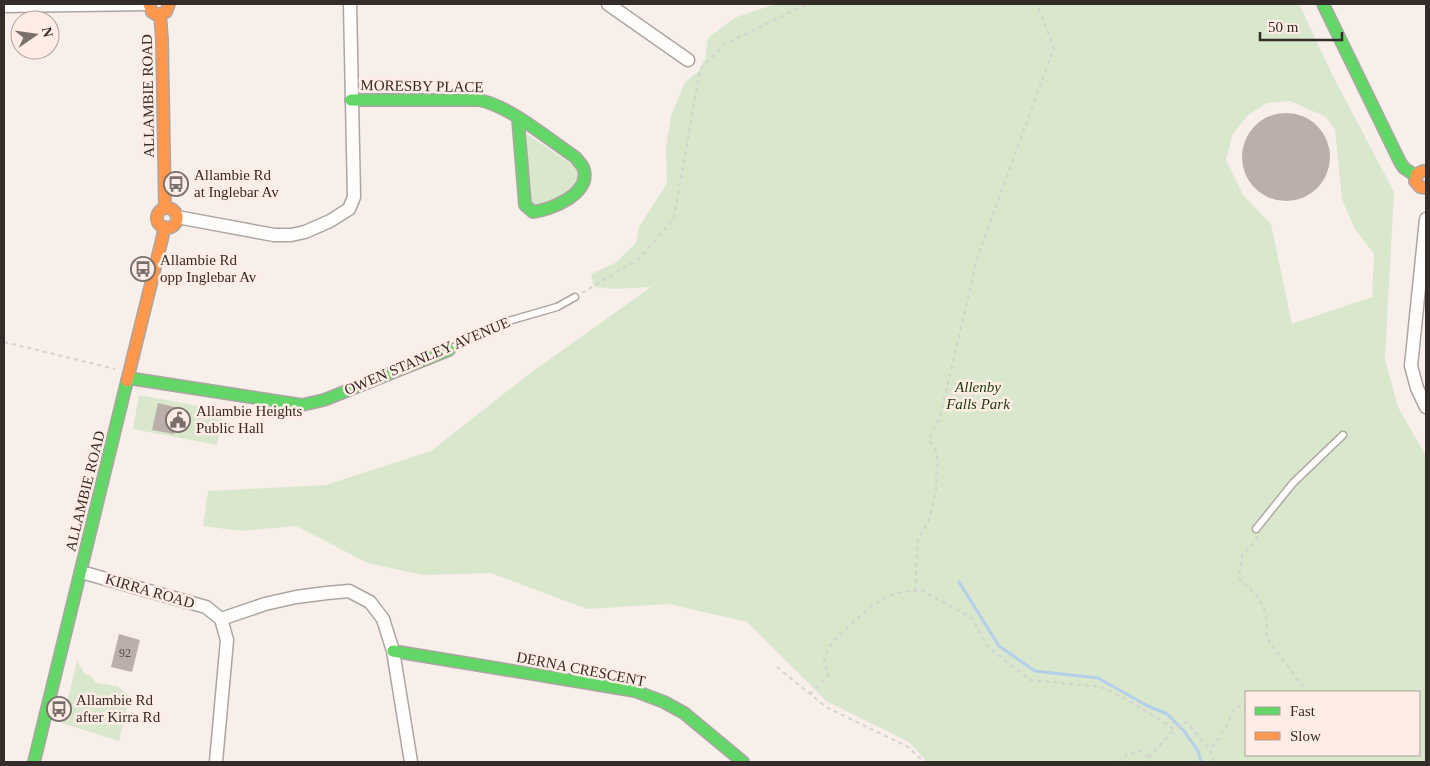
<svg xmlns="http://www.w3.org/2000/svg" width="1430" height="766" font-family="'Times New Roman',serif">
  <rect width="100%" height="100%" fill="#f8efeb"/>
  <path fill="#d9e7cd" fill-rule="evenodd" d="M775,4H1299L1334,78L1394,192L1385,359L1398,407L1426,456V762H927L909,742L826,701L747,622L669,604L587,609L491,573L422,575L368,563L296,526L241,531L203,526L208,491L326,485L431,451L529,374L651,287L615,289L594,287L591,274L615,263L636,243L639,227L667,183L666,148L671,116L685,82L698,72L705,59L708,38L734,18ZM1290,101L1326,117L1335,129L1342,200L1355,229L1374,254L1372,297L1292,324L1271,224L1243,195L1226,160L1232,135L1248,115L1267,103ZM1246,692H1419V755H1246Z
    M527,134L580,170L575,185L546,205H530Z
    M139,395L224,411L217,445L133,429Z
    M77,661L85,674L91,676L96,683L117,686L130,696L119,741L62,723Z"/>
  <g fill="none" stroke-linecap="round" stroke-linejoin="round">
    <path stroke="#b3cfea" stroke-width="3" d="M959,582L999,646L1035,671L1098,678L1146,705L1167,714L1184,731L1198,751L1201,762"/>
  </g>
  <path fill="#bcaea8" d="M1242 157a44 44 0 1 1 88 0a44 44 0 1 1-88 0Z
    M158,403L179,408L174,434L152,430Z
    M119,634L140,640L132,672L111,667Z"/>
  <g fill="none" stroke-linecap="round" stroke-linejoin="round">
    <defs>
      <path id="lane" d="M450,349L505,322L557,307L575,297
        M1256,529L1293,483L1343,435"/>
      <path id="street" d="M608,4L688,60
        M4,6L149,4
        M177,217L274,235H291L305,232L330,221L349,209L354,197L350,4
        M1426,219L1411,366L1417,388L1426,407
        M81,572L206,607L221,619L227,640L216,762
        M221,619L265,604L296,597L327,593L349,591L370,602L383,619L393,651L411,762"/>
      <path id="fast" d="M1323,4L1400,162L1404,168L1416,176
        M351,100H479C510,106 548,139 575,157C578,161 583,165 584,170C590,194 551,210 533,212L525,205L518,119
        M128,378L302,405L324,400L449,350
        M393,651L635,691L664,702L684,713L743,762
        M34,762L127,381"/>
      <path id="slow" d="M149,4L152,12L157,15L166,12L169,4
        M160,14L162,40L165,208
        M1423,171L1417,174L1415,181L1420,187L1426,188
        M157 218a10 10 0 1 1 20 0a10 10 0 1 1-20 0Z
        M127,381L165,227"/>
    </defs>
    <use href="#lane" stroke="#aca5a1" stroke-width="9"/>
    <use href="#street" stroke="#aca5a1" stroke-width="15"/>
    <use href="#fast" stroke="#aca5a1" stroke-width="14"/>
    <use href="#slow" stroke="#aca5a1" stroke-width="14"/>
    <path stroke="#d5d1d0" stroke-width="2" stroke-dasharray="4 4" stroke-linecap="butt" d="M582,293L639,259L674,218L700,69L725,44L807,4
      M4,342L115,369
      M1257,536L1256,541L1242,555L1241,568L1238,576C1240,582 1244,583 1248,587C1264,602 1269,615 1266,637L1307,692
      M915,591L918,538L929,521L936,489L937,453L929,439L940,417L978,255L1054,48L1037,4
      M777,667L826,707L908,747L924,762
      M810,694L828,675L824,659L832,642L871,606L895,593L921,590L972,618L988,647L1030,680L1101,687L1130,701L1174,729L1187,722L1210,750
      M1149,758L1174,729
      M1118,762L1128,754L1141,751L1149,758L1151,762
      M1214,762L1210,750L1227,726L1233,710L1240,706L1246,707"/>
    <use href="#lane" stroke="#fefdfc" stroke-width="6"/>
    <use href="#street" stroke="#fefdfc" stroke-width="12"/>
    <use href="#fast" stroke="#63d668" stroke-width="11"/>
    <use href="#slow" stroke="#ff974d" stroke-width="11"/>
  </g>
  <defs>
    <symbol id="bus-ring" viewBox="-11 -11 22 22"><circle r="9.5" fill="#feece5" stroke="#79706d" stroke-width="1.5"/><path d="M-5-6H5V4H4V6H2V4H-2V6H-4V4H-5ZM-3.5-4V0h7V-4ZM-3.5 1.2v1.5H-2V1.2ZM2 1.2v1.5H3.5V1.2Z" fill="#79706d"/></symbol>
    <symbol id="civic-ring" viewBox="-11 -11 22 22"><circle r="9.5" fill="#feece5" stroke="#79706d" stroke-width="1.5"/><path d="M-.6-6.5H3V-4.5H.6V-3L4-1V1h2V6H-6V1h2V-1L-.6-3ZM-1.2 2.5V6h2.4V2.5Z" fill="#79706d"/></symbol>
  </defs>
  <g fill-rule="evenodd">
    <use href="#bus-ring" x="162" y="170" width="28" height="28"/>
    <use href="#bus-ring" x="129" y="255" width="28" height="28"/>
    <use href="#civic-ring" x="164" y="406" width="28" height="28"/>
    <use href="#bus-ring" x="45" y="695" width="28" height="28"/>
  </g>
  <g text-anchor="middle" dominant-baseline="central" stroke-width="5" stroke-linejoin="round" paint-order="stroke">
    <g font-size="12" fill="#564c49">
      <text x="125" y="653">92</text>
    </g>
    <g font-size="15" fill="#342c29" stroke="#feece5">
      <text transform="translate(422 86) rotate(1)">MORESBY PLACE</text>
      <text transform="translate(148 96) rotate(-91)">ALLAMBIE ROAD</text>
      <text transform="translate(427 356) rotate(-23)">OWEN STANLEY AVENUE</text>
      <text transform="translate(85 491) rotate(-76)">ALLAMBIE ROAD</text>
      <text transform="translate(150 591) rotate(16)">KIRRA ROAD</text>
      <text transform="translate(581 669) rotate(11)">DERNA CRESCENT</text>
    </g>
    <g font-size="15" fill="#342c29" stroke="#feece5" text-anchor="start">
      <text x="194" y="175">Allambie Rd<tspan x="194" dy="17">at Inglebar Av</tspan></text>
      <text x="160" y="260">Allambie Rd<tspan x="160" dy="17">opp Inglebar Av</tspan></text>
      <text x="196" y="411">Allambie Heights<tspan x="196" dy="17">Public Hall</tspan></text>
      <text x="76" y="700">Allambie Rd<tspan x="76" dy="17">after Kirra Rd</tspan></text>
    </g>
    <g font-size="15" font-style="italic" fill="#183a09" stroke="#feece5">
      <text x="978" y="387">Allenby<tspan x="978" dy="17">Falls Park</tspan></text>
    </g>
  </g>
  <rect width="1430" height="766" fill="none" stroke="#342c29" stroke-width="10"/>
  <rect x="1245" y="691" width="175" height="65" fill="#feece5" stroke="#ad9f9a"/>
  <rect x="1255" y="707" width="25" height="8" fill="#63d668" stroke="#ad9f9a"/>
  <text x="1290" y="716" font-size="15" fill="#342c29">Fast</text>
  <rect x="1255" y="732" width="25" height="8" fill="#ff974d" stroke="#ad9f9a"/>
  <text x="1290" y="741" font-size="15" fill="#342c29">Slow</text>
  <g transform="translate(35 35) rotate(77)"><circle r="24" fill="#feece5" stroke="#ad9f9a"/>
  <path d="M0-4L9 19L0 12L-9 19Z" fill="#79706d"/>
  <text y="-8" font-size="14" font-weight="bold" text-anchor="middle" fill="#342c29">N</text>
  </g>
  <path d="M1260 32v8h82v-8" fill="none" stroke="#342c29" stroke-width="2.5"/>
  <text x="1268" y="32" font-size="15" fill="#342c29" stroke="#feece5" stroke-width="4" paint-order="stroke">50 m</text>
</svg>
